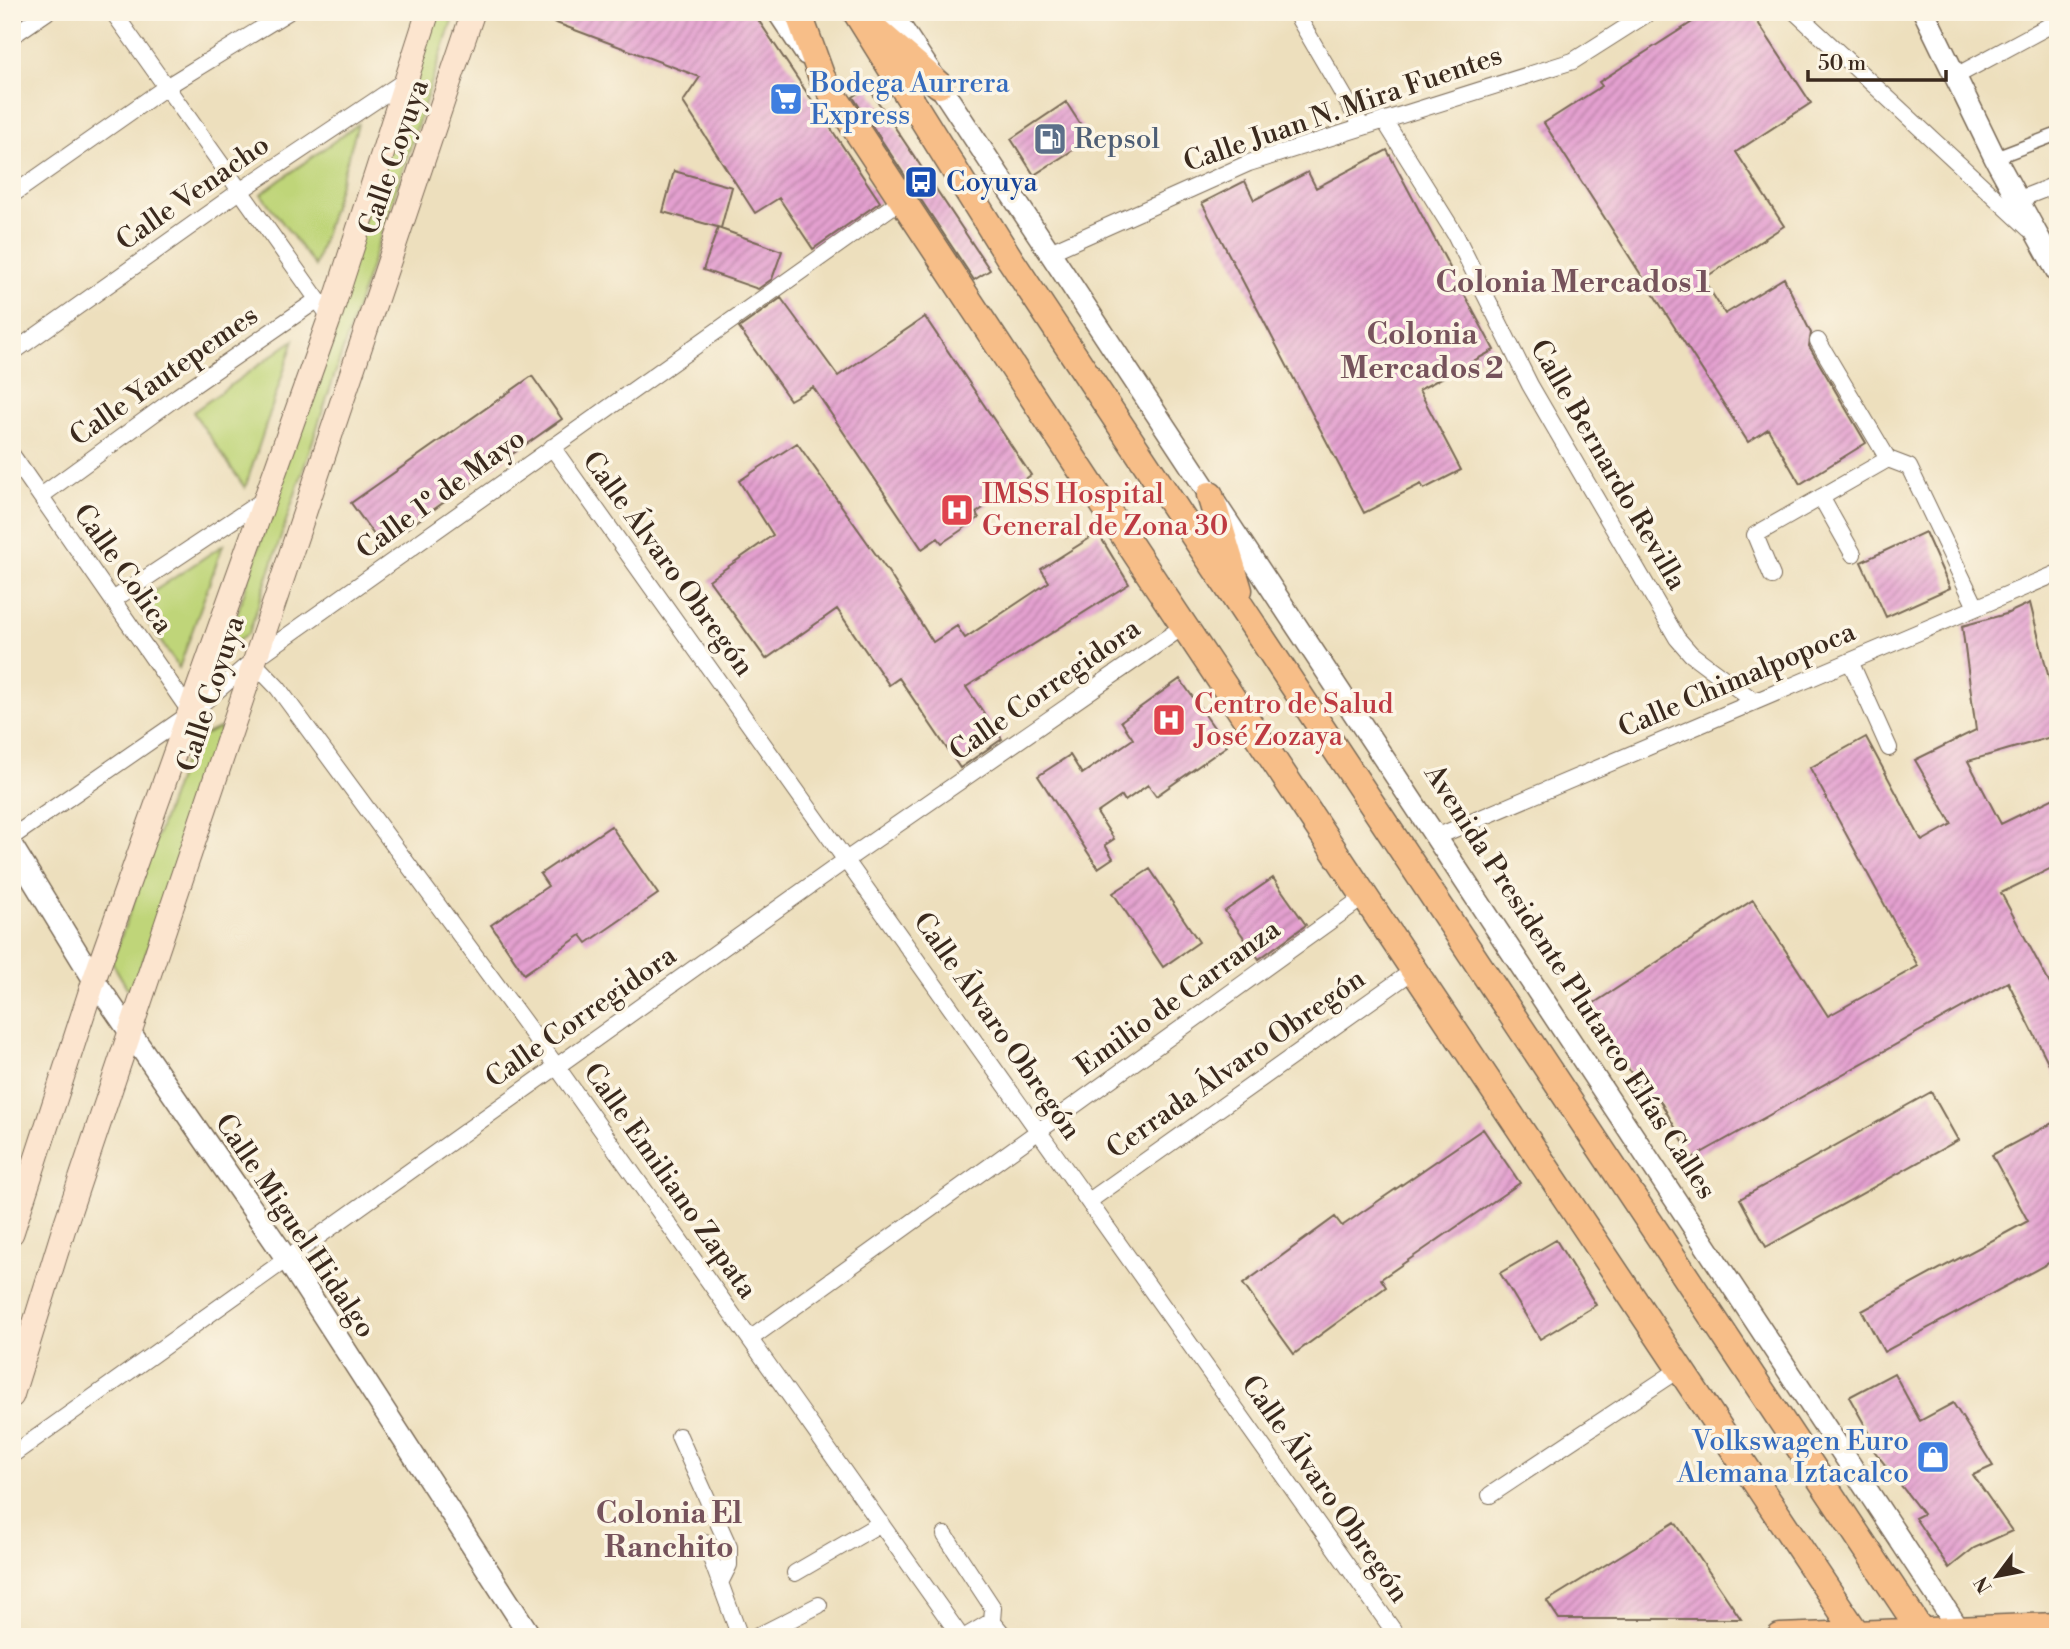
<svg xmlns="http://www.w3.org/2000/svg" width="2070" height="1649" font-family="'Libre Bodoni',serif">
  <defs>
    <pattern id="building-hatch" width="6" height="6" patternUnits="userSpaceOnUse" patternTransform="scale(1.75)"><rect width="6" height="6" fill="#e4a0d0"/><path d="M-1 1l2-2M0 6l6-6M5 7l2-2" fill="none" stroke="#ba83a8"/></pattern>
  </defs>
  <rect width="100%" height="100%" fill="#fcf5e5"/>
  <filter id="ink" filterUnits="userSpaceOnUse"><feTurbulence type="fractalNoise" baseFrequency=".0143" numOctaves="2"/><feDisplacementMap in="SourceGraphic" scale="14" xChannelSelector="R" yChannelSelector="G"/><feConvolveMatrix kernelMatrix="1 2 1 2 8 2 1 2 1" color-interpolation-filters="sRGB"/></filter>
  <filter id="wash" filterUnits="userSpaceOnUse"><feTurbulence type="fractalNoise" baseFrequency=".00686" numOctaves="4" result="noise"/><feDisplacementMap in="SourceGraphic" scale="28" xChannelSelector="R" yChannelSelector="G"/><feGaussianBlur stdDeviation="1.57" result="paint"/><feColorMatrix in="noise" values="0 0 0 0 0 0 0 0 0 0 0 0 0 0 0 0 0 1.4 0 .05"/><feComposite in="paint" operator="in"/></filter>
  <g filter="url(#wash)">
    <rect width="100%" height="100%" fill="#eddfbd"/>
    <path fill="#bfd579" stroke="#7d804c" stroke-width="2" d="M431,12H455L249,633L232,645L230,636Z
      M358,124L315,266L261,194Z
      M294,340L245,488L193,412Z
      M223,545L179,668L135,604Z
      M219,728L224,733L134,987L127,988L112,962L189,747L197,738Z"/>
    <g id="blocks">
      <path fill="url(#building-hatch)" d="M527,12H753L880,202L813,249L779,198L755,213L683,102L700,77Z
        M1708,12H1751L1811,103L1736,152L1784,226L1703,279L1725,314L1784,278L1811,333L1809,346L1866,443L1800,484L1768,429L1748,442L1544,123L1602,86L1599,82Z
        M868,87L990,270L974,280L853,97Z
        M1066,102L1090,139L1034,175L1011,139Z
        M1387,150L1494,350L1419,390L1461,470L1424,489L1421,484L1364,513L1202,203L1245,181L1254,200L1308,172L1316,188Z
        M674,171L732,187L721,228L663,212Z
        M718,228L782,251L772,279L758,289L703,270Z
        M781,298L838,376L925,317L1031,475L976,513L979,518L957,533L942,543L938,538L922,549L813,387L790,400L739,328Z
        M532,376L562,419L382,546L351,503Z
        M797,443L889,573L933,642L957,626L965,638L1049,582L1041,569L1098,533L1129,584L966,687L1002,739L960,768L899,678L889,685L837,609L766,659L709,580L773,535L739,481Z
        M1925,532L1950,588L1886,617L1861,562Z
        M2030,603L2058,714V735L1968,761L2001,824L2058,796V865L2001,893L2058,999V1082L2008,982L1692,1158L1658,1097L1650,1102L1588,1007L1753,900L1828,1016L1918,966L1810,768L1866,737L1922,841L1952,824L1915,760L1976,730L1962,626L2006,614Z
        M1180,679L1227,746L1156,796L1148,785L1125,801L1122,796L1097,813L1114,839L1105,845L1113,858L1098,868L1038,776L1070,755L1082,774L1133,739L1121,721Z
        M611,826L658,894L587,943L581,935L524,974L491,925L548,886L540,874Z
        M1150,869L1199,942L1163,967L1113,893Z
        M1273,878L1306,925L1259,959L1225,911Z
        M1931,1092L1958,1140L1766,1247L1740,1199Z
        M2058,1120V1258L1884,1352L1862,1311L2028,1221L1992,1155Z
        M1483,1129L1520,1183L1381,1279L1386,1287L1294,1354L1243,1284L1335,1217L1342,1226Z
        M1556,1240L1596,1305L1540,1339L1500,1273Z
        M1894,1373L1920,1421L1953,1403L1993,1466L1973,1475L2012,1531L1974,1548L1949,1568L1915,1518L1923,1514L1872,1448L1876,1445L1849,1397Z
        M1675,1522L1741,1619H1559L1547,1601Z"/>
    </g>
  </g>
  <g filter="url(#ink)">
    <use href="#blocks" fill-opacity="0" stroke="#796956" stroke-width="2"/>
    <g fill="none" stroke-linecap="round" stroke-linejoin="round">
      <defs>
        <path id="pedestrian" d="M1995,158L2058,134"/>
        <path id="minor" d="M113,12L330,317
          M1295,12L1362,127
          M1795,12L2029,229
          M12,36L47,12
          M1954,77L2058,21
          M1384,120L1455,234L1530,385L1677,638L1691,654L1754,701
          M12,195L166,87L288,12
          M2017,200L2058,184
          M1050,252L1249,163L1573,61L1650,12
          M1818,341L1888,459
          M12,353L240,191L406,80
          M552,447L1398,1637
          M12,455L191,713
          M1888,459L1909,467L1976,607
          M41,496L178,396L317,300
          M1821,497L1853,554
          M1772,576L1755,535L1888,459
          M113,600L265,499
          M252,661L278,688L557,1067L961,1637
          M1850,661L1889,748
          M12,837L191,713L252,661L904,198
          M1436,837L2058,573
          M1089,1201L1414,970
          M750,1339L1365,896
          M679,1436L729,1547V1565L721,1581
          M12,1455L846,860L1184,626
          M1490,1495L1680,1369
          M945,1535L993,1608L992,1621
          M705,1542L740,1637
          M795,1573L881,1523
          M992,1621L1005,1637
          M756,1637L819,1605
          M965,1637L992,1621"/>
        <path id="tertiary" d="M778,12L806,54
          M891,12L1964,1637
          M1924,12L1995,158L2058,273
          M12,846L94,980L286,1258L531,1637"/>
        <path id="secondary" d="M12,1233L94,980L330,317L428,12
          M12,1396L65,1225L473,12"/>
        <path id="primary" d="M798,12L822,78L1158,587L1859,1637
          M856,12L1010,259L1925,1637
          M877,31L939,85
          M1210,495L1239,590
          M1780,1637L2058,1626"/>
      </defs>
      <use href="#pedestrian" stroke="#796956" stroke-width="15"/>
      <use href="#minor" stroke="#796956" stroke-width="18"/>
      <use href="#tertiary" stroke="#796956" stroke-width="24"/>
      <use href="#secondary" stroke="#796956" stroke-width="25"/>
      <use href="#primary" stroke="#796956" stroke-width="29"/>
      <use href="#pedestrian" stroke="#fff" stroke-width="12"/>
      <use href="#minor" stroke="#fff" stroke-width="16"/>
      <use href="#tertiary" stroke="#fff" stroke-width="21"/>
      <use href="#secondary" stroke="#fce5cf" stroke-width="23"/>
      <use href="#primary" stroke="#f7be88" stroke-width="26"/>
    </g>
  </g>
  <defs>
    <symbol id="supermarket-square" viewBox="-11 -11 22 22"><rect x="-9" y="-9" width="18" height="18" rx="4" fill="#3f7fe0" stroke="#fcf5e5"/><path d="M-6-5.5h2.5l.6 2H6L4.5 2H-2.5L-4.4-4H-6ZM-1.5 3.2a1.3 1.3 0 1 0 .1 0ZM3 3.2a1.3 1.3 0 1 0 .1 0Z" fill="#fff"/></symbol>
    <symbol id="fuel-square" viewBox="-11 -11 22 22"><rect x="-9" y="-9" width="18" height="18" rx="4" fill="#5c6f8a" stroke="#fcf5e5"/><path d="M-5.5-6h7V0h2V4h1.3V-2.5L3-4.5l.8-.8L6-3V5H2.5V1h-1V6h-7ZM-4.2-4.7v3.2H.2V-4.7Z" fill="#fff"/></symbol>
    <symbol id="bus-square" viewBox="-11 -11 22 22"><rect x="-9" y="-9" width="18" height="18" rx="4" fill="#1a4fb4" stroke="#fcf5e5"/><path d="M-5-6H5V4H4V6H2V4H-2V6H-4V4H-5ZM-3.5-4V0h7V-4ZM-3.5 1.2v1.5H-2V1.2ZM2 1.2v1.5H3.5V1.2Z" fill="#fff"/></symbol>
    <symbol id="hospital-square" viewBox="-11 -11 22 22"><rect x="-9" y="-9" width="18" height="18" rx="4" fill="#e0444e" stroke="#fcf5e5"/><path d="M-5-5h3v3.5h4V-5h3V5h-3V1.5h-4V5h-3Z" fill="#fff"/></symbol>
    <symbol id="shop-square" viewBox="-11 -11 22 22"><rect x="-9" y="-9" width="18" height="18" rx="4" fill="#3f7fe0" stroke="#fcf5e5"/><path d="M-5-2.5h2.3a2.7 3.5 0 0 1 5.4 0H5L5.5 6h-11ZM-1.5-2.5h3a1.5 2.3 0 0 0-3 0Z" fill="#fff"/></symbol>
  </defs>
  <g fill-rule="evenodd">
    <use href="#supermarket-square" x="767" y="80" width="38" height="38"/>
    <use href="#fuel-square" x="1031" y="120" width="38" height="38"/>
    <use href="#bus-square" x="902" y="163" width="38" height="38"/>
    <use href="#hospital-square" x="938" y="491" width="38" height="38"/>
    <use href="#hospital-square" x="1150" y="701" width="38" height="38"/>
    <use href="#shop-square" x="1914" y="1438" width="38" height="38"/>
  </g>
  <g text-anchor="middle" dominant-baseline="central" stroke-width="7" stroke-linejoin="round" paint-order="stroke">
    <g font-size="28" fill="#366cbe" stroke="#fcf5e5" text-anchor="start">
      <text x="810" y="83">Bodega Aurrera<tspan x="810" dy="32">Express</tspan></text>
      <text x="1909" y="1441" text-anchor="end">Volkswagen Euro<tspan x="1909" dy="32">Alemana Iztacalco</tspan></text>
    </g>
    <g font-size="28" fill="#3b2a1e" stroke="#fcf5e5">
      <text transform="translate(1343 109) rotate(-19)">Calle Juan N. Mira Fuentes</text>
      <text transform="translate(394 157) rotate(-71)">Calle Coyuya</text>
      <text transform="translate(193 193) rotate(-35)">Calle Venacho</text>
      <text transform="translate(164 376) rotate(-35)">Calle Yautepemes</text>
      <text transform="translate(1608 465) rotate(60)">Calle Bernardo Revilla</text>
      <text transform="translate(441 494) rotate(-36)">Calle 1º de Mayo</text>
      <text transform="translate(668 564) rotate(54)">Calle Álvaro Obregón</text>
      <text transform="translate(123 569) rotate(55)">Calle Colica</text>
      <text transform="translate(1737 680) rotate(-23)">Calle Chimalpopoca</text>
      <text transform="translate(1045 690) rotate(-35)">Calle Corregidora</text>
      <text transform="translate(211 694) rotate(-72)">Calle Coyuya</text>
      <text transform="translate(1570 982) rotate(57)">Avenida Presidente Plutarco Elías Calles</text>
      <text transform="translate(1178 998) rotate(-36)">Emilio de Carranza</text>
      <text transform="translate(581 1017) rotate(-35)">Calle Corregidora</text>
      <text transform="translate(997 1026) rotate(55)">Calle Álvaro Obregón</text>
      <text transform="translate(1236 1064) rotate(-35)">Cerrada Álvaro Obregón</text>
      <text transform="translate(670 1181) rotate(55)">Calle Emiliano Zapata</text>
      <text transform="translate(295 1226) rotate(56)">Calle Miguel Hidalgo</text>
      <text transform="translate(1325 1489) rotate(55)">Calle Álvaro Obregón</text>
    </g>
    <g font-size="28" fill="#4e5e75" stroke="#fcf5e5" text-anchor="start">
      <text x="1074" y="139">Repsol</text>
    </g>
    <g font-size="28" fill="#164399" stroke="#fcf5e5" text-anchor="start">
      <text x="946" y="182">Coyuya</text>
    </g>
    <g font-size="28" fill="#be3a42" stroke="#fcf5e5" text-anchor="start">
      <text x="982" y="494">IMSS Hospital<tspan x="982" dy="32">General de Zona 30</tspan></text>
      <text x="1194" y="704">Centro de Salud<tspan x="1194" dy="32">José Zozaya</tspan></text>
    </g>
    <g font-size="30" font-weight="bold" fill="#76535c" stroke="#fcf5e5">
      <text x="1573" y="283">Colonia Mercados 1</text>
      <text x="1422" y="335">Colonia<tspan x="1422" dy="34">Mercados 2</tspan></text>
      <text x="669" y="1514">Colonia El<tspan x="669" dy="34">Ranchito</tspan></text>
    </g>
  </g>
  <rect width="2070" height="1649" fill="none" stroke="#fcf5e5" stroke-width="42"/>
  <g transform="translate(1997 1576) rotate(238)" stroke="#fcf5e5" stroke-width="5" paint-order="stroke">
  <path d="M0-5L12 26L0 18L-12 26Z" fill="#3b2a1e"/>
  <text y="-10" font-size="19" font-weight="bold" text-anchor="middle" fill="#3b2a1e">N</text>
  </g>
  <path d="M1808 70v10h138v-10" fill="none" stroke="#3b2a1e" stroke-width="3.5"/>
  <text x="1818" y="70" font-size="21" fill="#3b2a1e" stroke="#fcf5e5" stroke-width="5" paint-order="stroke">50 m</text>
</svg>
